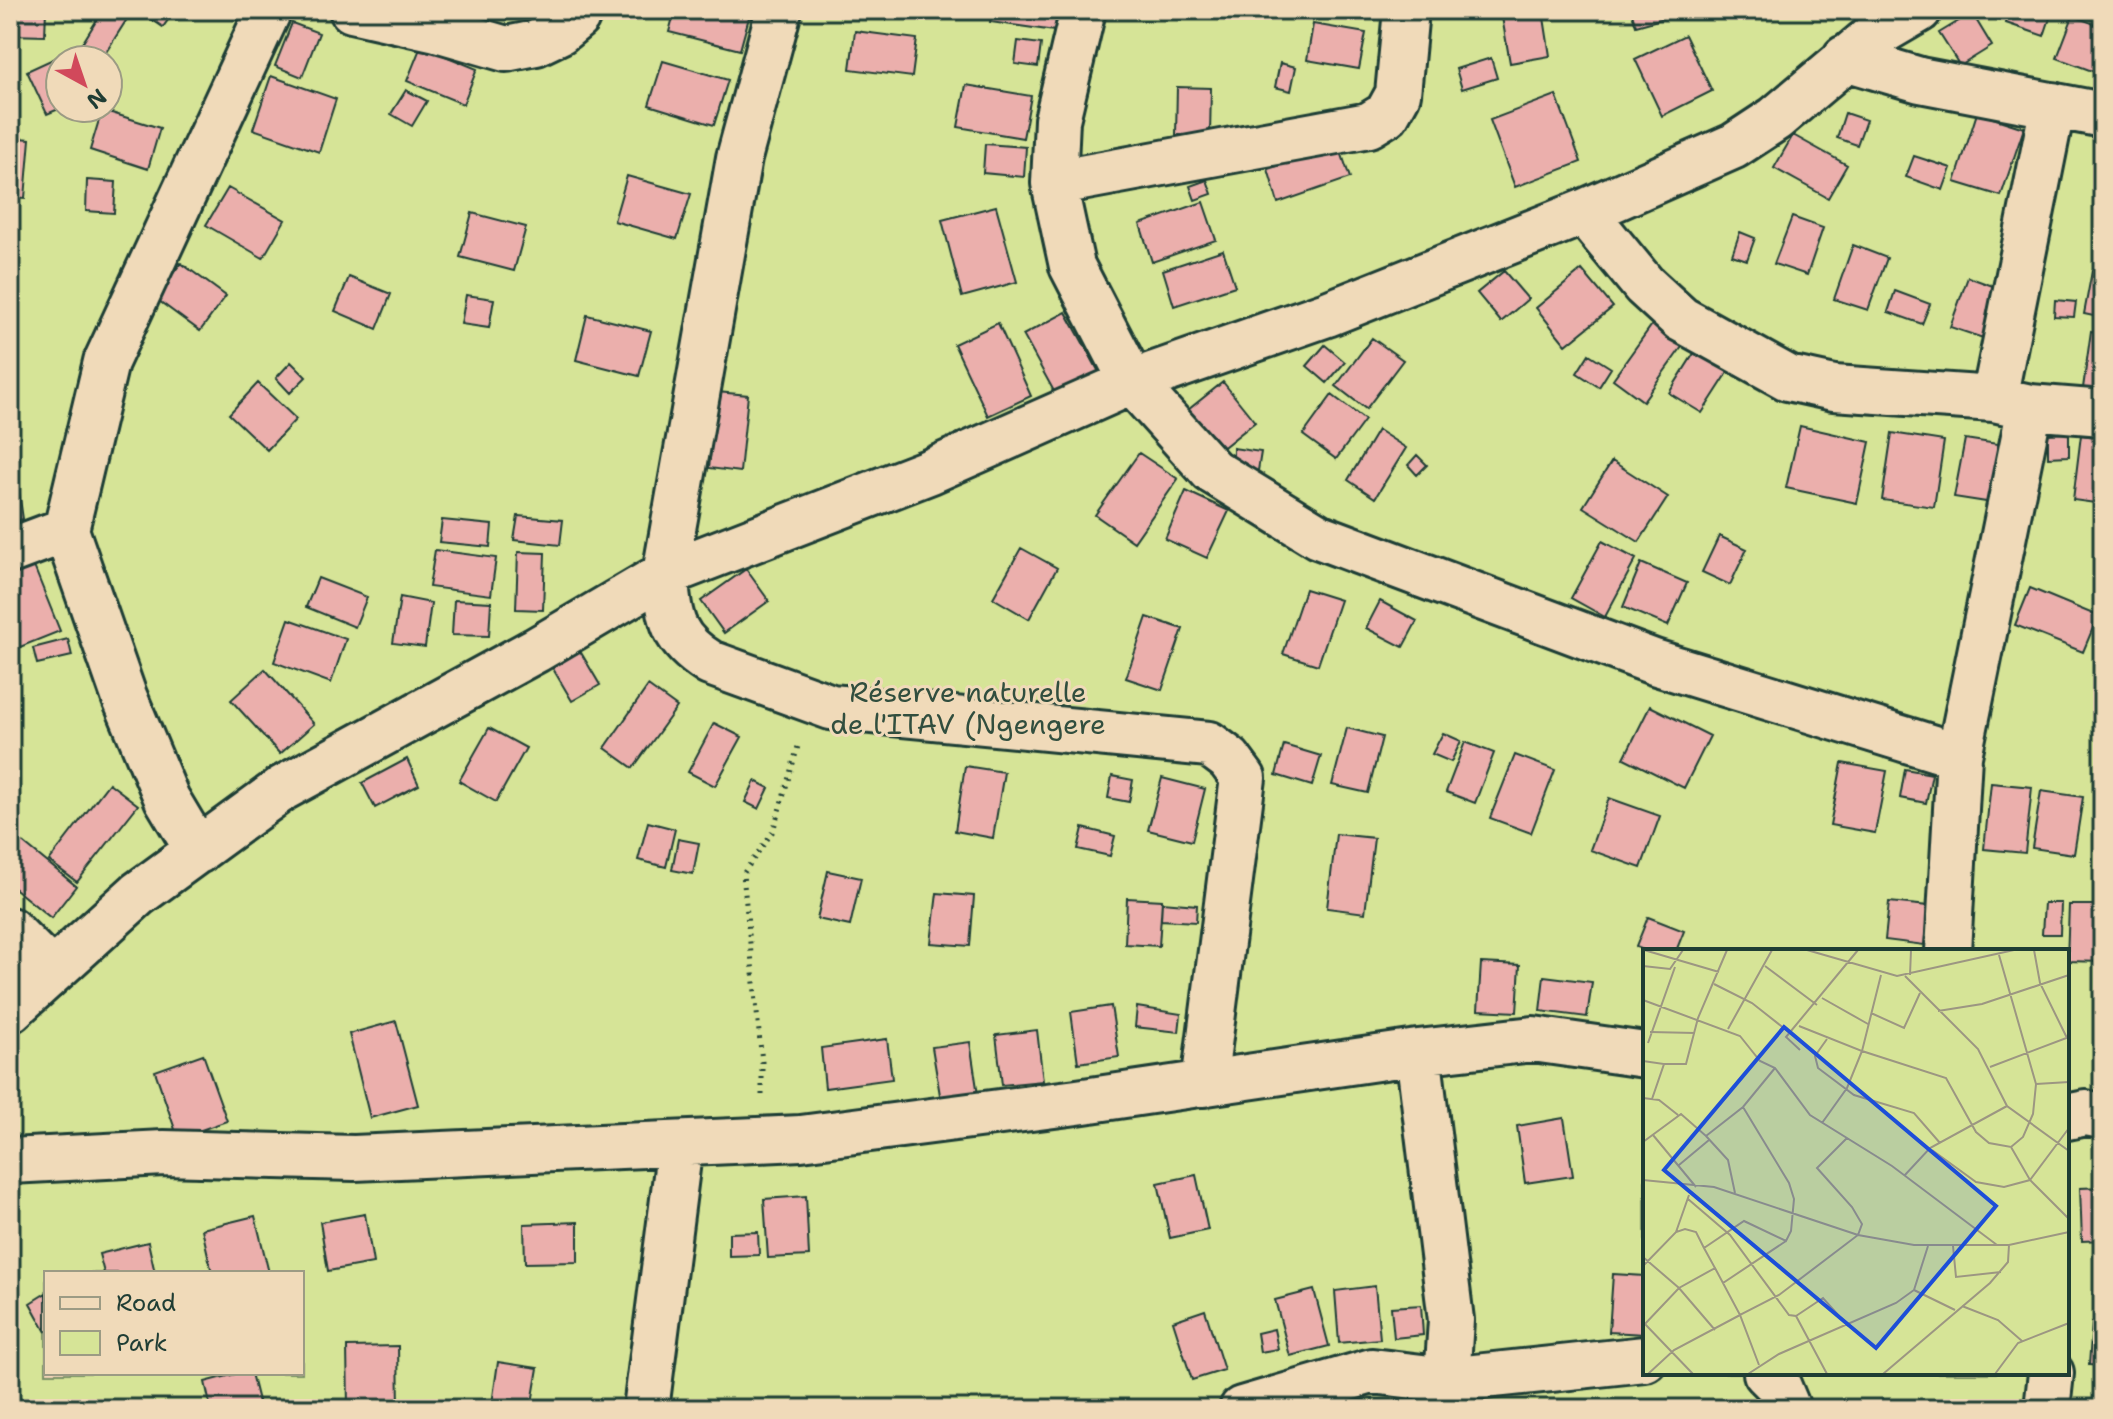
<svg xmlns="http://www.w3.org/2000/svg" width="2113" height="1419" font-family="'Shantell Sans',sans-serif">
  <rect width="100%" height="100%" fill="#efd1b6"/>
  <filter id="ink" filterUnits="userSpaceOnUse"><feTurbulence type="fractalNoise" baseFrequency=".0125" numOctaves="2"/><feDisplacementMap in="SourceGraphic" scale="16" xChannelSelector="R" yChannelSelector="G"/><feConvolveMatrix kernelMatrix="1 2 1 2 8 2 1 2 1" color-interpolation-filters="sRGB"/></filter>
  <g filter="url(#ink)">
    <path fill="#d6e497" stroke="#7a9066" stroke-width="2" fill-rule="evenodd" d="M10,10H2103V1409H10ZM60,60H108V108H60ZM1645,951H2067V1373H1645ZM46,1273H302V1373H46Z"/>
    <path fill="#ebafac" stroke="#1f3d34" stroke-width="2" d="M10,10H46L45,36L10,35Z
      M103,10H113L127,19L103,57L82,44Z
      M138,10H175L163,27Z
      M675,10H751L740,50L669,32Z
      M992,10H1058L1055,31L990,22Z
      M1327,10H1373L1371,19Z
      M1631,10H1678L1679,14L1636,26Z
      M2010,10H2045L2052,12L2044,36L2006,23Z
      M1543,11L1550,56L1510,63L1502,17Z
      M1972,13L1992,46L1960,66L1939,33Z
      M2073,16L2103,27V75L2057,58Z
      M292,23L319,33L302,77L275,66Z
      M1313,24L1366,33L1359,69L1307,60Z
      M855,31L917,39L912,77L850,69Z
      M1685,35L1712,91L1662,116L1635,59Z
      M1018,41L1041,44L1038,67L1015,64Z
      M421,46L477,69L463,104L407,81Z
      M66,53L69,60H60L61,108L47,114L27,71Z
      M1491,58L1497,78L1462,89L1456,69Z
      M663,61L728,80L714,125L649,105Z
      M1280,63L1296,67L1291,91L1275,87Z
      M271,76L336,99L319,152L253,129Z
      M966,85L1031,96L1023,138L958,127Z
      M1177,87L1211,88L1210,135H1176Z
      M406,90L427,101L412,126L391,114Z
      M1556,95L1581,162L1515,187L1490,120Z
      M102,110L160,128L148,169L90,150Z
      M1845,113L1866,120L1857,145L1837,138Z
      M1977,113L2024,128L2001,196L1955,182Z
      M1793,135L1847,165L1828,198L1774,168Z
      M10,137L30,139L25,198L10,197Z
      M985,144L1026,147L1024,177L983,173Z
      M1339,146L1350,178L1278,203L1268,169Z
      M1914,156L1951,168L1943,190L1906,177Z
      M627,176L691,194L677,239L614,221Z
      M87,180L116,182L114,213L86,211Z
      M1207,180L1212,194L1195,200L1190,186Z
      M228,188L285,220L263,258L206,225Z
      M1203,202L1216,240L1152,262L1140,224Z
      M996,206L1017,282L962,297L942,220Z
      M472,213L526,227L514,271L460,257Z
      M1792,217L1823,228L1807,275L1774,264Z
      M1740,232L1755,238L1747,260L1732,255Z
      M1853,245L1887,258L1868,310L1834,299Z
      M1223,250L1235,286L1174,306L1163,270Z
      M181,263L226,296L200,331L155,298Z
      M1582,270L1613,307L1566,345L1536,308Z
      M1504,271L1528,299L1501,322L1477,293Z
      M2092,271L2103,273V318L2084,314Z
      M349,277L391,294L377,329L335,311Z
      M1968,277L2004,290L1986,339L1950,327Z
      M1895,291L1930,304L1922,324L1888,312Z
      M466,295L494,299L489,328L461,324Z
      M2055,300L2076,302L2074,317L2054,316Z
      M1066,312L1099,372L1056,395L1023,335Z
      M587,315L651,331L639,376L576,360Z
      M1654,322L1684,344L1643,401L1613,379Z
      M998,323L1031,396L988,416L954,344Z
      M2091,331L2103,333V391L2083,388Z
      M1372,338L1403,360L1366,409L1336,386Z
      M1325,345L1345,362L1327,383L1307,366Z
      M1698,347L1731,368L1702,413L1669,393Z
      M1589,354L1611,368L1599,387L1577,373Z
      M291,362L306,377L290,393L276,378Z
      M1223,382L1255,422L1220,450L1188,410Z
      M258,383L296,419L267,450L229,414Z
      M717,392L748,395L740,472L709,468Z
      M1332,395L1365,420L1336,459L1303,435Z
      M1800,426L1870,442L1857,503L1786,488Z
      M1378,430L1406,448L1375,498L1348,480Z
      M1892,433L1944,441L1934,507L1882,500Z
      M2069,433V456L2048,457V434Z
      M2081,435L2103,438V504L2073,500Z
      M1965,439L2004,445L1993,503L1954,497Z
      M1233,448L1261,452L1257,477L1233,465Z
      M1139,453L1178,479L1134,542L1095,515Z
      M1417,455L1427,465L1417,475L1408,465Z
      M1612,461L1668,497L1639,542L1583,507Z
      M16,473L23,519L10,522V474Z
      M1186,491L1229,511L1207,558L1165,539Z
      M518,516L563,520L560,545L514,540Z
      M442,520L492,525L490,547L439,542Z
      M1719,536L1747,549L1730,585L1702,572Z
      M1602,541L1636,559L1605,617L1571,598Z
      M1021,548L1057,568L1029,619L993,598Z
      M435,550L496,558L491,595L429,587Z
      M518,552L545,553L543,610L516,609Z
      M1641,563L1687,583L1668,626L1623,607Z
      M33,564L60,631L20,647L10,622V573Z
      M746,569L769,601L724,633L701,601Z
      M318,578L367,597L355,627L306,607Z
      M2030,588L2098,616L2083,652L2015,625Z
      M1305,589L1340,600L1318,665L1283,654Z
      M400,597L431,603L425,647L393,643Z
      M454,600L491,602L489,636L452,635Z
      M1380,601L1417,621L1403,647L1366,628Z
      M1147,617L1183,629L1162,690L1126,678Z
      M289,619L346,639L331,683L274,662Z
      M68,639L72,656L37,664L33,648Z
      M580,651L600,685L572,701L552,667Z
      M265,669L314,724L280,754L231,700Z
      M648,686L677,707L633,768L605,748Z
      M1650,706L1710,736L1684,788L1624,758Z
      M714,723L742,737L715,786L688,772Z
      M489,728L526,748L496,802L459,781Z
      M1347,728L1382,737L1368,793L1332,785Z
      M1443,733L1461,741L1451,762L1432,754Z
      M1465,742L1494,753L1475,803L1446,792Z
      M1284,745L1321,756L1312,786L1276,775Z
      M1515,755L1555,770L1531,833L1490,818Z
      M407,759L419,785L375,808L362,783Z
      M1842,763L1887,771L1875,833L1830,825Z
      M965,766L1004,772L993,838L955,831Z
      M1905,769L1932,774L1926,803L1900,798Z
      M1112,776L1133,780L1129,802L1108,798Z
      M1162,778L1205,789L1192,841L1148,830Z
      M755,781L769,788L759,809L745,802Z
      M109,783L138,805L77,882L49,861Z
      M1991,783L2032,787L2025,853L1984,849Z
      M2041,791L2083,797L2074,854L2032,848Z
      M1609,798L1660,816L1641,868L1590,850Z
      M648,822L675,829L666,867L638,860Z
      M1083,828L1115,836L1110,856L1078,849Z
      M10,832L76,886L51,918L10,885Z
      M1336,834L1374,838L1365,913L1327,908Z
      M678,839L699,843L693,874L672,870Z
      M828,871L861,878L850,926L817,919Z
      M937,893L974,896L970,946L931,943Z
      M1127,898L1162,900L1159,946L1125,944Z
      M1162,902L1197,905L1196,922L1161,920Z
      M1889,902L1928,906L1924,945L1885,940Z
      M2044,903H2061L2060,934H2042Z
      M2069,905H2103V962L2067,961Z
      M1648,917L1684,931L1676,951H1646L1636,947Z
      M1481,963L1520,965L1517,1012L1478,1010Z
      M1544,976L1592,982L1587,1017L1540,1011Z
      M1111,1006L1119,1057L1078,1063L1071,1012Z
      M1137,1007L1181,1014L1179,1032L1135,1027Z
      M396,1021L418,1105L370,1118L349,1034Z
      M1037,1030L1043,1081L1002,1085L996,1035Z
      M887,1039L892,1079L825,1088L821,1048Z
      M970,1042L978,1095L941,1101L932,1047Z
      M203,1054L227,1121L178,1138L155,1071Z
      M1564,1118L1573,1176L1525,1183L1517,1126Z
      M1196,1175L1208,1230L1170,1238L1158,1183Z
      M2103,1187V1240L2082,1241L2080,1188Z
      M806,1196L809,1256L768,1258L764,1199Z
      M365,1214L373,1263L328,1271L320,1222Z
      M255,1216L269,1273H212L202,1229Z
      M578,1222V1262L525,1263L524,1224Z
      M758,1232L759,1255L729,1256V1233Z
      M148,1242L155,1273H104L99,1254Z
      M1613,1274L1645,1276V1334L1609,1332Z
      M1375,1286L1380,1339L1339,1343L1335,1291Z
      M1314,1290L1329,1346L1290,1356L1275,1300Z
      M46,1293V1332L30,1303Z
      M1421,1305L1423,1335L1394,1338L1391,1307Z
      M1205,1310L1224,1370L1192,1380L1173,1321Z
      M2092,1323L2103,1324V1366L2089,1365Z
      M1274,1329L1278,1349L1260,1352L1257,1333Z
      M398,1346L399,1407H348L347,1347Z
      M498,1362L538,1368L531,1409L492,1404Z
      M239,1373H251L260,1409H211L205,1382Z"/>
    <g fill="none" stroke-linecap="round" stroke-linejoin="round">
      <defs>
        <path id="minor" d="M352,10L437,29L506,49L536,43L559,32L577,17L578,10
          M779,10L739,158L665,574C670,618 670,638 710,663L831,707L1209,744L1229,759L1243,778L1204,1084
          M1406,10L1398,94L1387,114L1369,125L1054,183L1072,266L1132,382L1212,471L1318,536L1654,662L1959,756
          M1845,58L1920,80L2103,115
          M1054,183L1057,120L1083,10
          M1584,212L1644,285L1681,319L1788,378L1834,388L1994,399L2030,407
          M1994,399L2053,105
          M10,551L66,530
          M198,851L167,799L124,696L66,530L106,362L269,10
          M10,930L52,972
          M1948,951L1959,756L2030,407L2103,413
          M10,1010L138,894L283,788L536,650L665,574L931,471L1132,382L1327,314L1584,212L1734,146L1775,119L1871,38L1919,10
          M1418,1052L1451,1320L1447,1380L1454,1407
          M2067,1117L2086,1113L2103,1116
          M10,1161L164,1153L354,1158L801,1138L1077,1102L1418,1052L1533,1039L1645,1055
          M1766,1373L1778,1385L1788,1409
          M646,1409L680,1145
          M1242,1409L1372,1371L1447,1380L1645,1359
          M2047,1409L2051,1373"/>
      </defs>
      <use href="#minor" stroke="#1f3d34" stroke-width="50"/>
      <path stroke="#1f3d34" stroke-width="5" stroke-dasharray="2 6" stroke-linecap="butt" d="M762,1095V1062L743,874L773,831L799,743"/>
      <use href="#minor" stroke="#f0dab9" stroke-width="44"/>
    </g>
  </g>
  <g text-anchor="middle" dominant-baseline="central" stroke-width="6" stroke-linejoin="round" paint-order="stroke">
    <g font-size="28" fill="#314e3e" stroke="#f0dab9">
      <text x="968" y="692">Réserve naturelle<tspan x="968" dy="32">de l'ITAV (Ngengere</tspan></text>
    </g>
  </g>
  <g transform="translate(1643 949)">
    <rect width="426" height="426" fill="#efd1b6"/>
    <path d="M0,1H426V425H0Z" fill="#d6e497"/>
    <path fill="none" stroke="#9c9682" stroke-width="2" d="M1,1L76,23M164,1L254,27L371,1M391,1L397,34L424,89M0,17L27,20L40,1M122,17L174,56M238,26L219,102L303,129L333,183L346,194L368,198L380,188L390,165L393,135L356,6M267,26L268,1M262,27L335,100L364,157L426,202M71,35L109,54L147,84M179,49L225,75M0,51L97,87L117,112L132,119L167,166L249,217L354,296M295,62L339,55L426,26M228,64L261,79L277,44M156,77L219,102L204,139L179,174M85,80L129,1M7,83L52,84M184,90L172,107L175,119L211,146L271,164L297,194M5,94L32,18M157,101L143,88L215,1M0,112L21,115L9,150M21,115H43L55,69L84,1M347,118L426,88M393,135L426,133M0,149L16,151L35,166M10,186L53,238M63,187L85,211L92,244M0,193L38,165L63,187L100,158L132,119M368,198L387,231L426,270M289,201L333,233L361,238L387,231L426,179M36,216L66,191M261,227L287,199L364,157M0,231L71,238L215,286L271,296H366L426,283M45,250L87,286L146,366L153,367L184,425M33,283L46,246M310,297L313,328L358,323M0,308L36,339L72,381M0,317L33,283L42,280L53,283L61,299M72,319L97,366L136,346L215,286L219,275L209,258L174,219L204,189M80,334L143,292M271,341L312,361M319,357L355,371L379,392M153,367L180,349L205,377M1,374L50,425M0,377L36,339L72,319L61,299L101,272L143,292L148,282L151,250L146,234L100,158M5,425L31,401L97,366L116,416M105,425L136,405L253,354L271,341L285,297M240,425L347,334L365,313L366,296M352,425L375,394L426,374"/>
    <path fill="#1d4ed8" fill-opacity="0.15" stroke="#1d4ed8" stroke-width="4" d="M141,78L353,257L233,399L21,221Z"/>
    <rect width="426" height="426" fill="none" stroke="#1f3d34" stroke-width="4"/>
  </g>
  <rect width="2113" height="1419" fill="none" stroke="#f0dab9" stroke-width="40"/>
  <rect x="20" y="20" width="2073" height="1379" fill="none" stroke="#1f3d34" stroke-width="3" filter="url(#ink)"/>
  <rect x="44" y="1271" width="260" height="104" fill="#f0dab9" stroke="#9c9b84" stroke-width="2"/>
  <rect x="60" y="1297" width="40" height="12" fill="#f0dab9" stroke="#9c9b84" stroke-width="2"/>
  <text x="116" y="1311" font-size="24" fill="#1f3d34">Road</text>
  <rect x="60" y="1331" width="40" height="24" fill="#d6e497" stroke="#9c9b84" stroke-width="2"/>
  <text x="116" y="1351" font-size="24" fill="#1f3d34">Park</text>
  <g transform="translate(84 84) rotate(140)"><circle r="38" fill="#f0dab9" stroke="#9c9b84" stroke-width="2"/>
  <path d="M0-6L14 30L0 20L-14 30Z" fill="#d1495b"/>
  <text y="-12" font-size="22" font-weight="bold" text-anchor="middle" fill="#1f3d34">N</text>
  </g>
</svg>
